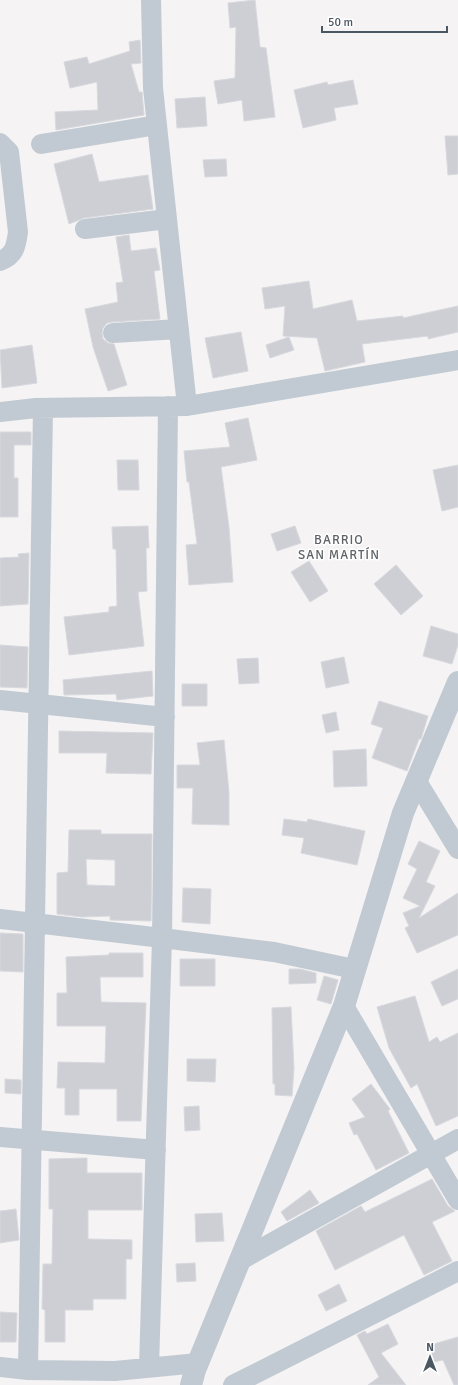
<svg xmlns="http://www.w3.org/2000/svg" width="458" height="1385" font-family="Signika,sans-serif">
  <rect width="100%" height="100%" fill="#f5f3f3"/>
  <path fill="#cdcfd5" stroke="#d7d9de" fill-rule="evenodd" d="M255,0L260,47L266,48L275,117L244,121L242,100L218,104L214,81L235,78L236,27L230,28L228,3Z
    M140,40L141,63L131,64L139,92H142L144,115L56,130L55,112L98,110L97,82L70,88L64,62L87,57L89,64L130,51L129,42Z
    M353,80L358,104L334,108L336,120L303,128L294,90L327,82L328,85Z
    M205,97L207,126L177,128L175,99Z
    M445,136H458V174L448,175Z
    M92,154L99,182L148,175L153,209L84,218L69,224L54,164Z
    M226,159L227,176L205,177L203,160Z
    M129,235L131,251L156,248L160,270L154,271L160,319L112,322L107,323L103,328L102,333L103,339L108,343L114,344L127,385L108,391L93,347L85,309L118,302L116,283L123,282L116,237Z
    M309,281L313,309L352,300L357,321L403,316V318L458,306V332L428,339V336L362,344L365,362L325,371L317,338L283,336L285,306L265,309L262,288Z
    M241,332L248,371L213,378L205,338Z
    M289,337L294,350L270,358L266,345Z
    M32,345L37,383L2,388L0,350Z
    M248,418L257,460L221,467L229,527L233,582L189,585L186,545L197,544L189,482H187L184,451L230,447L225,423Z
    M0,432H31V445H14V478H18V517H0Z
    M117,460H138L139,490H118Z
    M458,465V507L442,511L433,470Z
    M148,526L149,548H146L147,591L138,592L144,646L69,655L64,617L109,612V607L117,606L116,549H113L112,527Z
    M295,526L301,543L277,551L271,534Z
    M29,553L28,604L0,606V558L19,557L18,554Z
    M309,561L328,591L310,602L291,572Z
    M396,565L423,596L401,615L374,584Z
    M431,626L458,634V645L452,664L423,656Z
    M0,645L28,647L27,688L0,687Z
    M344,657L349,683L326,688L321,662Z
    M258,658L259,683L239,684L237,659Z
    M152,671L153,696L117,700L116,694L64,695L63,680Z
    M182,684H207V706H182Z
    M379,701L428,716L421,739H419L407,771L372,758L383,728L371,724Z
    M336,712L339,730L326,733L322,715Z
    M59,731L153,733L151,774L106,773L107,753H59Z
    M224,740L229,792V825L192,824L193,788H177V765H200L197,743Z
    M366,749L367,786L334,787L333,751Z
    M284,819L307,822L308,819L365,831L357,865L301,853L304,838L282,835Z
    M69,830H101V834H152L151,921L110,920V916L82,917L57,914V873L68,872ZM86,859L115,860V886L87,885Z
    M419,841L440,851L426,882L435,886L419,918L458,893V935L417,953L405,928L409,926L403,913L420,906L403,898L417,869L408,864Z
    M183,888L211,889L210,924L182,922Z
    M0,933L23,934V972L0,971Z
    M109,953H143V977H100L101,1002L146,1003L141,1121H117V1089H79V1115H65V1088H57L58,1062L105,1063L106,1026H57V993H67L66,957L109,955Z
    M180,959H215V986H180Z
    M289,969H300L316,973V983L289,984Z
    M458,969V999L442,1006L431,982Z
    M324,976L338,980L331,1004L317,1000Z
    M415,996L429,1042L437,1037L440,1042L458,1033V1116L436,1126L417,1084L411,1088L389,1048L377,1007Z
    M291,1007L294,1068L292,1096L275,1095V1084H273L272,1008Z
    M187,1059H216L215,1082L187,1081Z
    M5,1079L21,1080V1094L5,1093Z
    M371,1084L390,1109L388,1111L409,1153L376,1170L357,1134L354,1135L349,1123L365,1117L352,1099Z
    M199,1106L200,1130L185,1131L184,1107Z
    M87,1158V1173H142V1210H88V1239L132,1240V1259H126V1299H93V1310H65V1342H45V1310L42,1309L43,1264H52L53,1209H49V1159Z
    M432,1179L448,1206L455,1211L432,1222L452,1261L424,1275L404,1235L335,1270L316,1231L361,1206L365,1212Z
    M310,1190L319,1203L287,1221L281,1212Z
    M16,1209L19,1240L0,1243V1211Z
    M222,1213L224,1241L196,1242L195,1214Z
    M195,1263L196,1281L177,1282L176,1264Z
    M339,1284L347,1301L326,1311L318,1295Z
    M0,1312L17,1313L16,1342H0Z
    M388,1324L398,1344L381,1353L406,1385H368L379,1377L357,1335L365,1331L367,1334Z
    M458,1337V1385H454L443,1360L434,1362L430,1345Z"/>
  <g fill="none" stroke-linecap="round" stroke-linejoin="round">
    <path stroke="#c1cad2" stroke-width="20" d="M151,0L153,88L187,406
      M0,143L9,152L18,232C16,246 15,255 0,261
      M41,144L157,125
      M85,229L167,219
      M113,333L179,329
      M0,412L36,408L187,406L458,360
      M0,700L165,717
      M416,780L458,849
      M0,919L162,938L168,406
      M344,1006L458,1200
      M0,1137L156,1150
      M239,1261L458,1139
      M0,1367L28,1370L115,1371L198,1363
      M149,1367L162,938L274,952L354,969
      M28,1370L43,408
      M233,1385L458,1271"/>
    <path stroke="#c1cad2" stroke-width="22" d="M191,1385L195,1370L344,1006L403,813L458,682"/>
  </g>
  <g text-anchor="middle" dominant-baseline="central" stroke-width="3" stroke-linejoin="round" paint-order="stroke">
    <g font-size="13" letter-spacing="1" fill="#5f6368" stroke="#fff">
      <text x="339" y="540">BARRIO<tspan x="339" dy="15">SAN MARTÍN</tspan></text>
    </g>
  </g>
  <g transform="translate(430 1357)" stroke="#ffffff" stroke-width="3" paint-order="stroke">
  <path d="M0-3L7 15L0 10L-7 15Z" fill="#4a5661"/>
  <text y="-6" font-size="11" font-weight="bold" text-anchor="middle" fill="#4a5661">N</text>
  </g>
  <path d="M322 26v6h125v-6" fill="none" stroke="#4a5661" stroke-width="2"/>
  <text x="328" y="26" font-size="12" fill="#4a5661" stroke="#ffffff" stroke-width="3" paint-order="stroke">50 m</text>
</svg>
